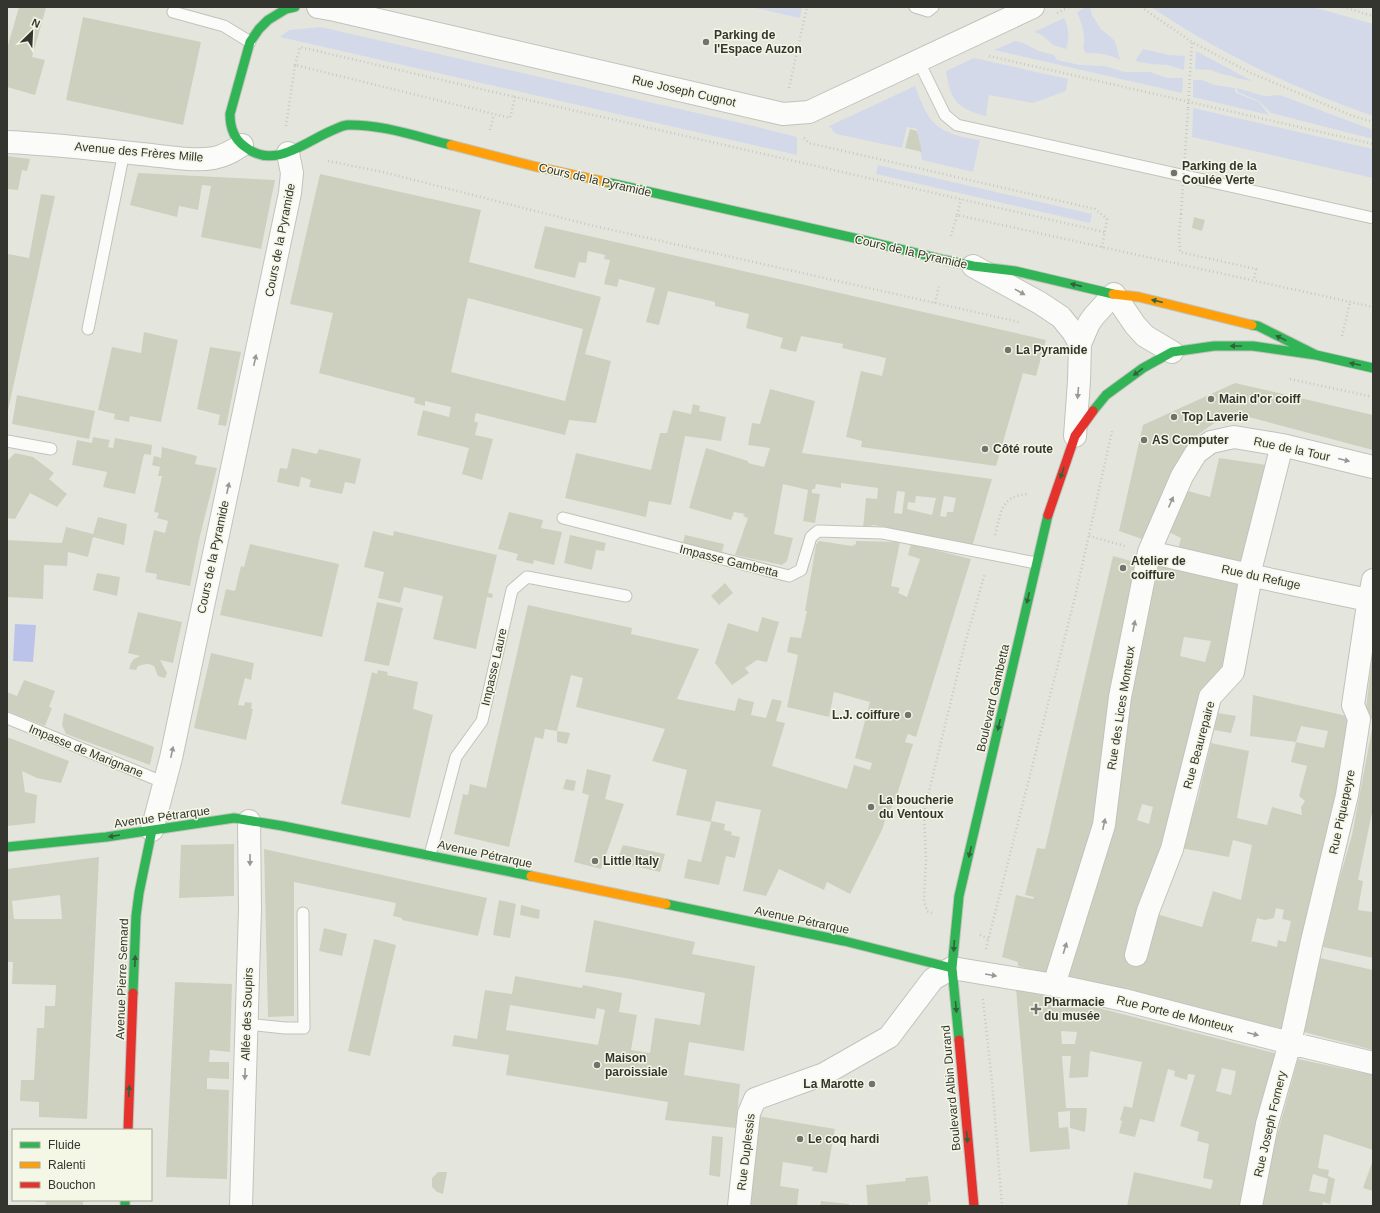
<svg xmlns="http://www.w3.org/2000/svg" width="1380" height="1213" font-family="Arial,sans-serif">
  <rect width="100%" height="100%" fill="#e4e6dd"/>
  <path fill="#d4d9ea" d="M751,7H802L800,18Z
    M1087,7H1090L1092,15L1101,29L1115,41L1120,60C1110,54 1098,53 1086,53L1083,48C1086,36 1082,24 1077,12Z
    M1151,7H1313L1373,24V116C1295,89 1219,53 1151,7Z
    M1064,18C1069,27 1070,39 1066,49L1053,45L1042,35L1034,32Z
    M321,27L741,123L797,137V155L280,37L289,30Z
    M1015,41L1023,43L1039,51L1054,55L1057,60L1080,65L1104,66L1125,72H1150L1167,78H1183L1182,93L994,50Z
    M1143,49L1152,51L1169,55L1185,56L1184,70L1167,65L1151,64L1135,61Z
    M1196,51L1252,81L1235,78V77L1222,74L1211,70L1195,69Z
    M974,58L1068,79L1066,91L1033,103L989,95L986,116C958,109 950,101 946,71Z
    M1193,80H1202L1215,85L1235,88L1236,93L1259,102L1269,115L1193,97Z
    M915,86C919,96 923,108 930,118C940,133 963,138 980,140L973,172L922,160L917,129L907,127L902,148L836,134L829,126Z
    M1237,88L1264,96L1280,95L1373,130V139L1271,113L1259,101L1238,92Z
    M1193,108L1373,149V178L1192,137Z
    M878,165L1092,214L1090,223L876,174Z"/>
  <path fill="#bbc3ea" d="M15,624L36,625L33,662L13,661Z"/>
  <path fill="#cdd0bf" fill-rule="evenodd" d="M19,7H41L46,8L32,57L45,60L35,95L7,87V49Z
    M83,17L201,42L183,125L66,100Z
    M910,129L917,131L922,152L905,148Z
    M7,156L30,159L27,171L22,170L18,190L7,189Z
    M138,173L275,180L261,249L201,237L211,186L202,185L198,210L179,206L177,217L130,205Z
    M320,174L481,210L469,262L601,297L585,354L611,361L596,423L569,420L565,435L476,413L474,421L478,423L475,435L493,439L482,480L462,474L469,448L417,435L423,410L449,417L451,407L425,401V406L414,403L415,398L319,373L333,313L290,304ZM468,298L583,329L565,401L451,372Z
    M41,194L55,196L7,415V258L8,254L29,258Z
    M1194,217L1205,220L1202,231L1192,228Z
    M545,226L1033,337L1046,340L1036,376L1023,373L996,466L861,447L862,441L846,437L861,371L882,376L886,358L842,348L843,344L801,336L796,352L780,348L783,338L746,328L749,314L715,306V302L668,291L659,325L646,322L655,288L619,279L617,287L604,284L610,260L604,259L605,255L588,251L586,263L579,262L575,278L534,268Z
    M144,332L178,340L161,422L130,416L129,422L114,419L115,414L98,410L112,347L141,353Z
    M210,347L241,352L226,426L218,425L220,415L197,409Z
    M1235,383L1373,415V450L1230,412L1189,441L1145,540L1119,531L1143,425Z
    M770,389L815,401L802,453L992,479L972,547L889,528L874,525L863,528L866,498L877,499L878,488L841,483V488L816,484L815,489H812V493L820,494L815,523L803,521L808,490L783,484L774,534L793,538L787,561L782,565L735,555L748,518L743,516L745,514L734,512L731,520L689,508L706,448L748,461V463L764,467L770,448L748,445L752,423L760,424ZM897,491L905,492L902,514L894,513ZM916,496L936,498L932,515L907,509L908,502L915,503ZM944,496L956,498L953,512H947L946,517L940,516Z
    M17,395L95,411L89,439L12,424Z
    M693,404L700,406L699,411L726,417L721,441L685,436L671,505L649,501L646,517L565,498L576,453L651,470L660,433H667L673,410L691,414Z
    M93,437L110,440L108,447L112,448H113L115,438L152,445L151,455L144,454L135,494L103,487L107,472L72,465L77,440L92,443Z
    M162,447L197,456L195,464L217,468L199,540L190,586L156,579L157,574L145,572L154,530L165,533L168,521L157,518L159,513L154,512L162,476H158L160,467L152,465L154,456L161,458Z
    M292,448L317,454L319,449L361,459L355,484L345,482L342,494L309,487L311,480L301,477L299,487L277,482L280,468L287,469Z
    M15,453L33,457L54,473L49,479L67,494L57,507L30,493L15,519L7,518V459L8,460Z
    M1219,458L1267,465L1242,564L1178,550L1181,538L1167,531L1188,491L1210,497Z
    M509,512L543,520L541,528L562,532L554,565L534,560L533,564L516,560L518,554L498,549Z
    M98,517L127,524L124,545L93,537L88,557L68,552L67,566L44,565L43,599L7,597V540L62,543L66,527L93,534Z
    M373,531L393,536L394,531L497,555L488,593L493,594L492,598L487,597L476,649L433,639L443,596L404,587L400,603L378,598L384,572L364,567Z
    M570,535L606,543L604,551L596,550L592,570L564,563Z
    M685,535L724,544L722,552L683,543Z
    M819,541L852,546L856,544V541L900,542L891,586L900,588L898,593L907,597L920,559L908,555L911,544L971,559L916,737L908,734L905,742L913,744L895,801L886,817L882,830L850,894L827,882L824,890L779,869L766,896L743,891L761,810L716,801L711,821L725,824L724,830L732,832L731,835L740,837L735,858L726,856L719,885L684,878L688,859L701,862L711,822L676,815L687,770L652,761L665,729L576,707L583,678L571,675L557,731L545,729L543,739L535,737L509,847L454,834L463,794L468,795L470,784L486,788L528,605L632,628L631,634L699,649L677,699L735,711L738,698L744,700L754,702L751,715L766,718L772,699L782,701L776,721L785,723L772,766L847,789L854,765L870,770L872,763L855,758L870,702L834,692L829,717L787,707L798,655L787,652L790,637L801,638L807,611H805L816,545Z
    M250,544L339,564L322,637L220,615L226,589L235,591L241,566L244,567Z
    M1113,556L1138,563L1104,789L1046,974L1018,966V962L1002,957L1016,895L1033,899L1034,897L1025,895L1037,848L1045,849Z
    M1157,563L1243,582L1232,645L1153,913L1202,927L1213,891L1241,900L1252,845L1233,840L1229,857L1181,848L1198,798L1211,743L1249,751L1237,818L1267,825L1272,807L1302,815L1301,807L1305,801L1299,796L1307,766L1291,762L1296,742L1324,748L1328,731L1301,726L1296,742L1250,736L1253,695L1356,718L1288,1030L1066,977L1124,696ZM1184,637L1211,641L1205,662L1180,656ZM1142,804L1153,807L1149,824L1137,820ZM1276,908L1284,910L1282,919L1291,921L1286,942L1278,940L1277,947L1252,941L1250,947L1257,918L1265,920L1274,918Z
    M97,573L120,577L117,596L93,590Z
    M725,583L733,593L719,605L711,596Z
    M377,602L403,608L389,666L364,661Z
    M138,612L182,622L173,663L160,660L167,673L165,678L158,676L154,666L149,664H146L138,666L136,670L129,669L131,663L134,659L140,656L128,653Z
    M762,617L779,622L767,662L757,660L745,668L749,673L732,685L715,663L728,623L758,632Z
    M211,653L254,663L251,680L245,678L238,705L244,706L245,702L252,703L251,709H253L246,740L194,728Z
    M1372,658H1373V719L1365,717Z
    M378,670L388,672L387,675L418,682L413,709L433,715L410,818L341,804L372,672L377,674Z
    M24,680L55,691L49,707L52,708L45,726L7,711V692L17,696Z
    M64,713L154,747L150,765L66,734L62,725Z
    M1218,713L1236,716L1231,733L1214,730Z
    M1372,729L1373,808L1358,880L1363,881L1358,910L1373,912V958L1323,947L1336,891L1352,835Z
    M557,731L570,733L567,744L557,742Z
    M7,737L69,761L61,783L37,778L22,771L25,792L37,795L35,823L7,826Z
    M587,769L611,775L605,799L624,804L601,869L574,862L589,795L582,793Z
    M566,779L576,781L574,791L563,789Z
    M234,844V896L179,898L181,845Z
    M623,845L665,854L660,872L616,862Z
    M264,849L487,898L478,936L402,920V918L393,916L396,903L294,882V1016L268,1017Z
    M99,857L87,1119L39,1117V1102L20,1101L21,1080H34L37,1028H44L45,1006H55L56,985L12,984L13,962H7V869ZM60,895L62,919H14L12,901Z
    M499,900L516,904L510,938L493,935Z
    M521,905L540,910L539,919L520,915Z
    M594,920L695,942L692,954L755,966L744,1051L689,1042L684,1075L740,1084L736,1128L665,1120L668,1102L506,1075L509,1055L452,1046L454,1035L477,1039L485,990L512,994L515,976L582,988L583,985L622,993L619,1012L637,1015L631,1050L650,1053L655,1018L700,1025L705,993L625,978L585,972ZM510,1005L595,1019L597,1008L605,1010L598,1045L506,1030Z
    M324,928L347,934L342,956L319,951Z
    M374,939L396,945L370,1056L348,1051Z
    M1320,958L1373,970V1050L1304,1032Z
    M175,982L232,984L230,1052L210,1050L209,1062H229V1079L207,1078V1089L229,1090L227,1179L166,1177Z
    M1016,989L1083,1004L1282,1055L1246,1206H1127L1134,1172L1211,1189L1213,1180L1203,1178L1209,1144L1197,1141L1199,1132L1180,1126L1195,1075L1188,1074L1187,1080L1174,1076L1175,1071L1168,1069L1154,1122L1140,1119L1135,1137L1119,1133L1122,1121L1120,1120L1124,1106L1132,1108L1142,1062L1090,1051L1088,1077L1069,1078L1071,1056H1062L1066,1108H1087L1085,1132L1070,1128V1111L1058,1112L1059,1128L1068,1127L1070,1149L1030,1152ZM1061,1031L1077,1032L1075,1044H1062ZM1222,1068L1236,1071L1231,1095L1216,1091Z
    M1298,1059L1373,1075V1150L1324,1134L1318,1168L1329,1170L1328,1176L1335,1179L1330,1204L1323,1202L1322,1206H1261L1269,1165ZM1313,1174L1328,1179L1325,1194L1309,1191Z
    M758,1116L835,1129L827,1173L812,1171L813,1167L783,1162L780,1186L799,1189L797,1206H749Z
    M712,1136L723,1137L720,1177L709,1175Z
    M1373,1160V1191L1363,1188Z
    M438,1172H447L443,1194L437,1192L432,1187V1178Z
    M928,1176L931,1202H928V1206H868L866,1185L906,1181L905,1178Z
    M36,1200H83V1206H45L46,1202H36Z
    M821,1201L849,1204V1206H820Z"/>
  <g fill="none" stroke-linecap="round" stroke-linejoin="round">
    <defs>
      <path id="lane" d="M915,7L928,11L933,7
        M173,12L224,26L250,42
        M918,60L945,115L957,125L1373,218
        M88,329L124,152
        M7,441L51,449
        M563,518L789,576L801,570L811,537L818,531L883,533L1036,563
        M7,718L165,783
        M430,855L456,757L482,721L512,590L527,577L626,596
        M247,1024L285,1028H304L303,913"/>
      <path id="street" d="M318,7L335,10L783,114L809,112L1033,7
        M7,142C52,144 96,149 141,154C164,156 192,162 214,158C225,156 233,151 242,145
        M973,266L1040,303L1061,317L1073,332L1080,344L1079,381L1075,436
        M1080,344L1089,323L1094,316L1114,294L1135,325L1145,336L1172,352
        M1149,552L1249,575L1373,601
        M152,830L171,758L290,193L292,173L288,153
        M1136,955L1148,911L1172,849L1210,697L1233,672L1249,586V575L1282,445
        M1054,985L1104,825L1120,697L1149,552L1182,476L1196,453L1211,442L1234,437L1282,445L1373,467
        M241,1206L250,909L249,821
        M739,1206L749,1113L755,1099L824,1074L889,1037L933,979L952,968L1054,985L1124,1000L1290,1043L1373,1063
        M1251,1206L1267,1124L1290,1043L1312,941L1347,795L1359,719L1353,705L1367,611L1373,580"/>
      <path id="fast" d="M295,7L286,9L268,20L259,29L250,42L230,114C230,127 233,138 244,146C274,171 304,142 333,130C338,128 341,126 347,125C382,124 418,137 451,145
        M606,182L863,240L945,260L973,266L1015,271L1113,294
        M1252,325L1258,326L1316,355
        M1093,411L1106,395L1143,368L1172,352L1214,346H1253L1316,355L1373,368
        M7,847L106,837L234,818L283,826L531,876
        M666,904L844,941L952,968
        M133,993L136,916L139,893L152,830
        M959,1040L952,968L959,896L1048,515
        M125,1200V1206"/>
      <path id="slow" d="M451,145L533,166L606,182
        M1113,294L1139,297L1252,325
        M531,876L666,904"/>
      <path id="jam" d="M1048,515L1075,436L1093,411
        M959,1040L974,1206
        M128,1130L133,993"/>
    </defs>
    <use href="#lane" stroke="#c1c3bb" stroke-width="13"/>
    <use href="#street" stroke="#c1c3bb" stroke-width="24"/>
    <use href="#fast" stroke="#c1c3bb" stroke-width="11"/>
    <use href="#slow" stroke="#c1c3bb" stroke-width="11"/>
    <use href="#jam" stroke="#c1c3bb" stroke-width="11"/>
    <path stroke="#c7c7c5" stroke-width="2.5" stroke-dasharray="1 3" stroke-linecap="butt" d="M1141,7L1192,42L1251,73L1350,115L1373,122
      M1343,7L1373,16
      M1057,13L1069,7
      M989,56L1373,144
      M295,65L300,47L515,97
      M789,88L807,7
      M1188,108L1192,42
      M286,126L295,65L510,118L515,97L1104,232
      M490,130L494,115
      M804,138L809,143L1095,209L1107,219L1102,248
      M328,161L383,172L590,225L1019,322
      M1181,214L1179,234L1180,252L1256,269L1254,280
      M957,215L961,199
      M951,236L957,215L1373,307
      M935,303L939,285
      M1342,336L1350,302
      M1290,379L1373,397
      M995,535C1001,513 1000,496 1028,494
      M1089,536L1125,546
      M932,913L927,911L924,900L926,860L924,812L965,643L985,573
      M980,935L989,939
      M986,949L1076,593L1112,431
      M983,999L992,1082L1002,1206"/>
    <use href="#lane" stroke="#fbfbfa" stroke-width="11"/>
    <use href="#street" stroke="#fbfbfa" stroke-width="22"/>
    <use href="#fast" stroke="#30b455" stroke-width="9"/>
    <use href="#slow" stroke="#ff9f0a" stroke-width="9"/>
    <use href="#jam" stroke="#e5322d" stroke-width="9"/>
    <path stroke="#c7c7c5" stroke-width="2.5" stroke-dasharray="1 3" stroke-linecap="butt" d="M1181,214L1188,108"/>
  </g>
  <defs><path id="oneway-solid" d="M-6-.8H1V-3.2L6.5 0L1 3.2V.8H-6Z"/></defs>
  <g fill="#33613c">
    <use href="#oneway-solid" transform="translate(1076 285) rotate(-167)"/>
    <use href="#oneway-solid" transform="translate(1157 301) rotate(-166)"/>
    <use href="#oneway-solid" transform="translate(1281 338) rotate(-154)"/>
    <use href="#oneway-solid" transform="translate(1236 346) rotate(-180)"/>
    <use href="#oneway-solid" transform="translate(1355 364) rotate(-168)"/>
    <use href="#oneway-solid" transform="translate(1138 372) rotate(144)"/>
    <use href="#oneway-solid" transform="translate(1062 473) rotate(109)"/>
    <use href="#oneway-solid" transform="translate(1028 598) rotate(103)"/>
    <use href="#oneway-solid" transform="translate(999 725) rotate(103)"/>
    <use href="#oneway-solid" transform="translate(114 836) rotate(171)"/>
    <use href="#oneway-solid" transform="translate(970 852) rotate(103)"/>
    <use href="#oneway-solid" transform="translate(954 946) rotate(94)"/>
    <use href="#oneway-solid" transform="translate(135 961) rotate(-88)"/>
    <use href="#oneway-solid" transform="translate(956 1007) rotate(85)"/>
    <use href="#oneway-solid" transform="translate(129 1091) rotate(-88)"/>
    <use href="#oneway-solid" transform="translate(967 1137) rotate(85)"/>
  </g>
  <g fill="#989894">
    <use href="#oneway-solid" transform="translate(1020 292) rotate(29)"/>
    <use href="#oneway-solid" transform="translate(255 360) rotate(-78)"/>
    <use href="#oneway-solid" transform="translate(1078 393) rotate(95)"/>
    <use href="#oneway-solid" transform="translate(1344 460) rotate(14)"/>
    <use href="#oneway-solid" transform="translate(228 488) rotate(-78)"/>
    <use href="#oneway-solid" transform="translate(1171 502) rotate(-66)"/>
    <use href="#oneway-solid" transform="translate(1134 626) rotate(-79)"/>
    <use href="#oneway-solid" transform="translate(172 752) rotate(-78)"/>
    <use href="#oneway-solid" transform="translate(1104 824) rotate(-78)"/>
    <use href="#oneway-solid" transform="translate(250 860) rotate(90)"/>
    <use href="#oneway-solid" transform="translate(1065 948) rotate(-73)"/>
    <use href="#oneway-solid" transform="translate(991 975) rotate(10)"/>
    <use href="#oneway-solid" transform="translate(1253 1034) rotate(14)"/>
    <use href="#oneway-solid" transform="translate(245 1074) rotate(92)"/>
  </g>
  <g fill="#72736c" stroke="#f4f7e6" stroke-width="1.5">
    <circle cx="706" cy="42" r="4"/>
    <circle cx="1174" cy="173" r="4"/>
    <circle cx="1008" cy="350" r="4"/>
    <circle cx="1211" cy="399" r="4"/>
    <circle cx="1174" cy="417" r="4"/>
    <circle cx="1144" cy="440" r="4"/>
    <circle cx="985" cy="449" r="4"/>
    <circle cx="1123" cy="568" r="4"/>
    <circle cx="908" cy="715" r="4"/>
    <circle cx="871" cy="807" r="4"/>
    <circle cx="595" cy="861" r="4"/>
    <path d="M1034 1003h4v4h4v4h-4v4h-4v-4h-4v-4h4z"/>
    <circle cx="597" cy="1065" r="4"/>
    <circle cx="872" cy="1084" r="4"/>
    <circle cx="800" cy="1139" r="4"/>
  </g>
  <g text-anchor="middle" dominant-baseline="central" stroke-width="3" stroke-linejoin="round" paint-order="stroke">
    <g font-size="12" font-weight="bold" fill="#34352f" stroke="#f4f7e6" text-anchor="start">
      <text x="714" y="35">Parking de<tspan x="714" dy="14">l'Espace Auzon</tspan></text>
      <text x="1182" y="166">Parking de la<tspan x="1182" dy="14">Coulée Verte</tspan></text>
      <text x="1016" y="350">La Pyramide</text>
      <text x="1219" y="399">Main d'or coiff</text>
      <text x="1182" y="417">Top Laverie</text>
      <text x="1152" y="440">AS Computer</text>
      <text x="993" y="449">Côté route</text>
      <text x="1131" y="561">Atelier de<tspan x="1131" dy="14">coiffure</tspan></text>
      <text x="900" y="715" text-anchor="end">L.J. coiffure</text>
      <text x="879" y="800">La boucherie<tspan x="879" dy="14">du Ventoux</tspan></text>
      <text x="603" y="861">Little Italy</text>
      <text x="1044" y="1002">Pharmacie<tspan x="1044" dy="14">du musée</tspan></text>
      <text x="605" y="1058">Maison<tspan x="605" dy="14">paroissiale</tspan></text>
      <text x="864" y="1084" text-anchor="end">La Marotte</text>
      <text x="808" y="1139">Le coq hardi</text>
    </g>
    <g font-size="12" fill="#34352f" stroke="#f4f7e6">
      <text transform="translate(684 91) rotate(13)">Rue Joseph Cugnot</text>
      <text transform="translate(139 152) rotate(5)">Avenue des Frères Mille</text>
      <text transform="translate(595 180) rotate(13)">Cours de la Pyramide</text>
      <text transform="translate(280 240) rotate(-79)">Cours de la Pyramide</text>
      <text transform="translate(911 252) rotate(13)">Cours de la Pyramide</text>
      <text transform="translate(1292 449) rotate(12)">Rue de la Tour</text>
      <text transform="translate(213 557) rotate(-78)">Cours de la Pyramide</text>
      <text transform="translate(729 561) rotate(14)">Impasse Gambetta</text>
      <text transform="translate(1261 577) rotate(12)">Rue du Refuge</text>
      <text transform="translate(494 667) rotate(-77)">Impasse Laure</text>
      <text transform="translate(993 698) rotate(-77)">Boulevard Gambetta</text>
      <text transform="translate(1121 708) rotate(-81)">Rue des Lices Monteux</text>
      <text transform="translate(1199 745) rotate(-75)">Rue Beaurepaire</text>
      <text transform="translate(86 751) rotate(22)">Impasse de Marignane</text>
      <text transform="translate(1342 812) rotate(-78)">Rue Piquepeyre</text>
      <text transform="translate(162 817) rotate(-8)">Avenue Pétrarque</text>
      <text transform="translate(485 854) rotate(12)">Avenue Pétrarque</text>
      <text transform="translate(802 920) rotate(12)">Avenue Pétrarque</text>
      <text transform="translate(122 979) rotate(-88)">Avenue Pierre Semard</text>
      <text transform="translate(247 1014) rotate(-88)">Allée des Soupirs</text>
      <text transform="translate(1175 1014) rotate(14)">Rue Porte de Monteux</text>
      <text transform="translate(951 1088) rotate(-95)">Boulevard Albin Durand</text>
      <text transform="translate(1270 1124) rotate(-77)">Rue Joseph Fornery</text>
      <text transform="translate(746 1152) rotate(-83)">Rue Duplessis</text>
    </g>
  </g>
  <rect width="1380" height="1213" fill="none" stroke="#34352f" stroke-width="16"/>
  <rect x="12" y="1129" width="140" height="72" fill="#f4f7e6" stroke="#a7a99d"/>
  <rect x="20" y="1142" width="20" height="6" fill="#30b455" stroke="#a7a99d"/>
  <text x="48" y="1149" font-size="12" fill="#34352f">Fluide</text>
  <rect x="20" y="1162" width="20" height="6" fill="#ff9f0a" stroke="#a7a99d"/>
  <text x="48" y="1169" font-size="12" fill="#34352f">Ralenti</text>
  <rect x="20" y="1182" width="20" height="6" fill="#e5322d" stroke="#a7a99d"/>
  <text x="48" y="1189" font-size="12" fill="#34352f">Bouchon</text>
  <g transform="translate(32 32) rotate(24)" stroke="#f4f7e6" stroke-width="3" paint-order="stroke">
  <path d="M0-3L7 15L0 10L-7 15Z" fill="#34352f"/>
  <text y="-6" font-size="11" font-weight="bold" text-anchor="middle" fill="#34352f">N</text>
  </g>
</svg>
